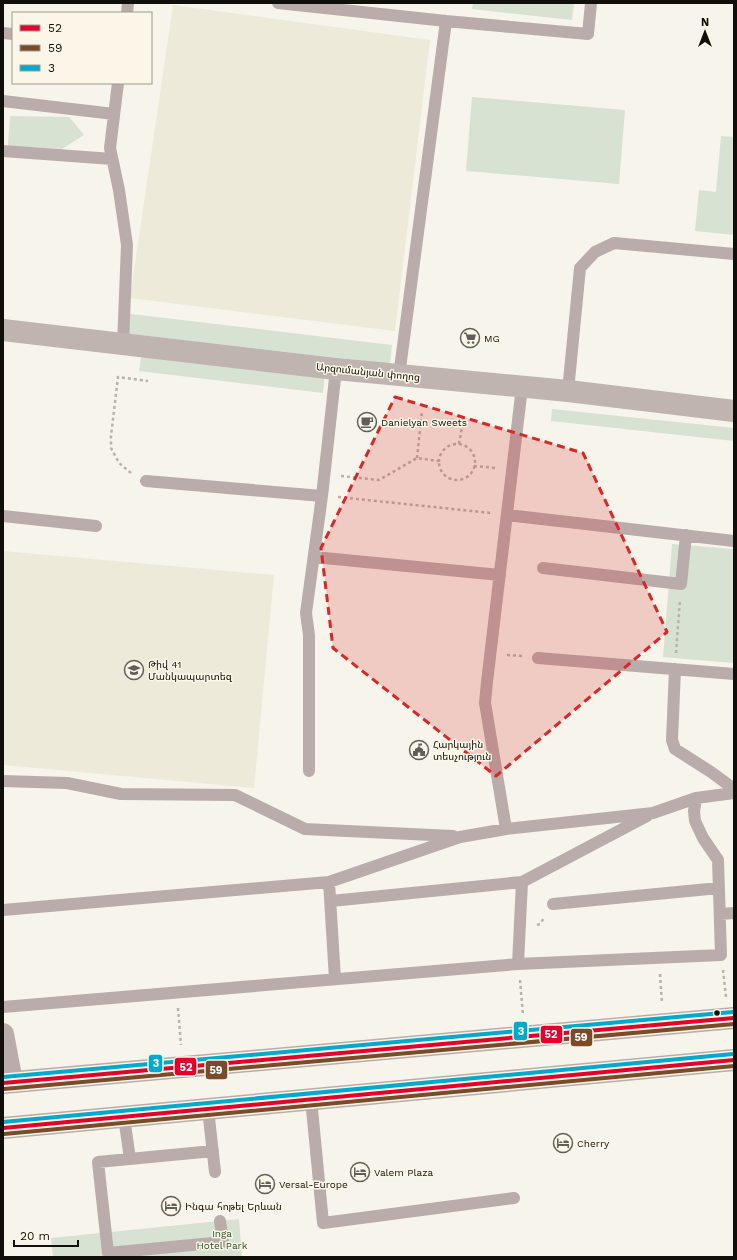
<svg xmlns="http://www.w3.org/2000/svg" width="737" height="1260" font-family="'Work Sans','Noto Sans Armenian',sans-serif">
  <rect width="100%" height="100%" fill="#f6f4eb"/>
  <path fill="#eeeada" d="M173,5L430,40L395,331L130,298Z
    M3,551L274,575L254,788L3,765Z"/>
  <path fill="#d7e2d2" d="M473,3H574L572,20L472,9Z
    M472,97L625,110L619,184L466,171Z
    M10,116L69,117L84,135L62,149L8,146Z
    M721,136L734,137V235L695,231L699,190L716,192Z
    M123,313L392,345L390,364L121,333Z
    M142,353L325,374L323,393L139,371Z
    M552,409L734,428V441L551,421Z
    M672,544L734,549V663L663,657Z
    M239,1219L242,1257H53L51,1238Z"/>
  <g fill="none" stroke-linecap="round" stroke-linejoin="round">
    <path stroke="#b9b1ad" stroke-width="2.5" stroke-dasharray="3 3" stroke-linecap="butt" d="M439 462a18 18 0 1 1 36 0a18 18 0 1 1-36 0Z
      M459,444L464,416
      M417,458L422,411
      M474,466L496,468
      M131,473L119,463L111,448V436L118,377L148,381
      M341,476L379,480L417,458L438,461
      M338,497L491,513
      M676,653L680,600
      M507,655L522,656
      M537,925L540,924L544,918
      M723,970L726,997
      M660,974L662,1003
      M520,980L523,1015
      M178,1008L181,1045"/>
    <path stroke="#b9acaa" stroke-width="12" d="M278,3L446,21L399,376
      M127,13L128,3
      M446,21L588,34L591,3
      M3,33L13,34
      M118,83L110,148L119,190L127,245L123,344
      M3,101L114,114
      M3,151L112,159
      M568,391L580,268L595,252L614,243L734,254
      M146,481L322,496
      M507,515L734,541
      M3,516L96,526
      M314,557L500,575
      M543,568L681,584L686,535
      M538,658L734,674
      M675,669L672,740L675,749L711,772L734,789
      M309,771V635L306,613L322,496L336,369
      M3,781L67,783L121,794L235,795L305,829L453,836
      M506,829L485,703L487,682L522,387
      M329,882L335,979
      M331,901L522,882L647,816
      M553,904L719,888
      M3,910L329,882L460,837L506,829L653,813L696,798L734,793
      M720,914L734,913
      M518,964L522,882
      M3,1007L518,964L721,955L718,860L703,838L695,821L694,811L696,798
      M311,1099L323,1223L514,1198
      M208,1109L215,1172
      M124,1117L130,1159
      M213,1151L98,1162L108,1253L223,1242L220,1221"/>
    <path stroke="#b9acaa" stroke-width="22" d="M3,1034L12,1082"/>
    <path stroke="#c0b4b0" stroke-width="22" d="M3,330L336,369L568,391L734,411"/>
    <path stroke="#baada9" stroke-width="22" d="M3,1083L734,1018
      M3,1128L734,1060"/>
    <defs>
      <path id="bus-1" d="M3,1083L734,1018
        M3,1128L734,1060"/>
      <path id="bus-2" d="M4,1089L734,1024
        M4,1134L734,1066"/>
      <path id="bus-3" d="M3,1077L733,1012
        M3,1122L733,1054"/>
    </defs>
    <use href="#bus-1" stroke="#fbf6e7" stroke-width="7"/>
    <use href="#bus-2" stroke="#fbf6e7" stroke-width="7"/>
    <use href="#bus-3" stroke="#fbf6e7" stroke-width="7"/>
    <use href="#bus-1" stroke="#e4002b" stroke-width="4"/>
    <use href="#bus-2" stroke="#7a4b2a" stroke-width="4"/>
    <use href="#bus-3" stroke="#00a9ce" stroke-width="4"/>
  </g>
  <path fill="#d62828" fill-opacity="0.2" stroke="#d62828" stroke-width="3" stroke-dasharray="8 5" stroke-linejoin="round" d="M395,397L583,453L667,632L496,776L333,648L321,548Z"/>
  <defs>
    <symbol id="supermarket-ring" viewBox="-11 -11 22 22"><circle r="9.5" fill="#fbf6e7" stroke="#615f59" stroke-width="1.5"/><path d="M-6-5.5h2.5l.6 2H6L4.5 2H-2.5L-4.4-4H-6ZM-1.5 3.2a1.3 1.3 0 1 0 .1 0ZM3 3.2a1.3 1.3 0 1 0 .1 0Z" fill="#615f59"/></symbol>
    <symbol id="cafe-ring" viewBox="-11 -11 22 22"><circle r="9.5" fill="#fbf6e7" stroke="#615f59" stroke-width="1.5"/><path d="M-5.5-4.5H6V0H3Q3 3.5 0 3.5H-2.5Q-5.5 3.5-5.5 0ZM3-3.2v2h1.7v-2ZM-6 4.5H4V6H-6Z" fill="#615f59"/></symbol>
    <symbol id="school-ring" viewBox="-11 -11 22 22"><circle r="9.5" fill="#fbf6e7" stroke="#615f59" stroke-width="1.5"/><path d="M0-5L7-2L0 1L-7-2ZM-4 1L0 2.5L4 1V4Q0 6-4 4Z" fill="#615f59"/></symbol>
    <symbol id="civic-ring" viewBox="-11 -11 22 22"><circle r="9.5" fill="#fbf6e7" stroke="#615f59" stroke-width="1.5"/><path d="M-.6-6.5H3V-4.5H.6V-3L4-1V1h2V6H-6V1h2V-1L-.6-3ZM-1.2 2.5V6h2.4V2.5Z" fill="#615f59"/></symbol>
    <symbol id="hotel-ring" viewBox="-11 -11 22 22"><circle r="9.5" fill="#fbf6e7" stroke="#615f59" stroke-width="1.5"/><path d="M-6-4.5h1.5V1H6V5H4.5V3h-9V5H-6ZM-4 0a1.8 1.8 0 1 1 3.6 0ZM.5 0V-2.5h3Q6-2.5 6 0Z" fill="#615f59"/></symbol>
  </defs>
  <g fill-rule="evenodd">
    <use href="#supermarket-ring" x="459" y="327" width="22" height="22"/>
    <use href="#cafe-ring" x="356" y="411" width="22" height="22"/>
    <use href="#school-ring" x="123" y="659" width="22" height="22"/>
    <use href="#civic-ring" x="408" y="739" width="22" height="22"/>
    <use href="#hotel-ring" x="552" y="1132" width="22" height="22"/>
    <use href="#hotel-ring" x="349" y="1161" width="22" height="22"/>
    <use href="#hotel-ring" x="254" y="1173" width="22" height="22"/>
    <use href="#hotel-ring" x="160" y="1195" width="22" height="22"/>
  </g>
  <circle fill="#110f0a" stroke="#fbf6e7" stroke-width="1.5" cx="717" cy="1013" r="3.5"/>
  <g text-anchor="middle" dominant-baseline="central" stroke-width="3" stroke-linejoin="round" paint-order="stroke">
    <g font-size="10" fill="#110f0a" stroke="#fbf6e7" text-anchor="start">
      <text x="484" y="338">MG</text>
      <text x="381" y="422">Danielyan Sweets</text>
      <text x="148" y="664">Թիվ 41<tspan x="148" dy="12">Մանկապարտեզ</tspan></text>
      <text x="433" y="744">Հարկային<tspan x="433" dy="12">տեսչություն</tspan></text>
      <text x="577" y="1143">Cherry</text>
      <text x="374" y="1172">Valem Plaza</text>
      <text x="279" y="1184">Versal-Europe</text>
      <text x="185" y="1206">Ինգա հոթել Երևան</text>
    </g>
    <g font-size="10" fill="#110f0a" stroke="#fbf6e7">
      <text transform="translate(368 372) rotate(6)">Արզումանյան փողոց</text>
    </g>
    <g font-size="10" fill="#245325" stroke="#fbf6e7">
      <text x="222" y="1233">Inga<tspan x="222" dy="12">Hotel Park</tspan></text>
    </g>
  </g>
  <g stroke="#fbf6e7" stroke-width="1.5">
    <rect x="513" y="1021" width="15" height="20" rx="4" fill="#00a9ce"/>
    <rect x="540" y="1025" width="23" height="19" rx="4" fill="#e4002b"/>
    <rect x="570" y="1028" width="23" height="19" rx="4" fill="#7a4b2a"/>
    <rect x="148" y="1054" width="15" height="19" rx="4" fill="#00a9ce"/>
    <rect x="174" y="1057" width="23" height="19" rx="4" fill="#e4002b"/>
    <rect x="205" y="1060" width="23" height="20" rx="4" fill="#7a4b2a"/>
  </g>
  <g font-size="11" text-anchor="middle" font-weight="bold" fill="#fff">
    <text x="521" y="1035">3</text>
    <text x="551" y="1038">52</text>
    <text x="581" y="1041">59</text>
    <text x="156" y="1067">3</text>
    <text x="186" y="1071">52</text>
    <text x="216" y="1074">59</text>
  </g>
  <rect width="737" height="1260" fill="none" stroke="#110f0a" stroke-width="8"/>
  <rect x="12" y="12" width="140" height="72" fill="#fbf6e7" stroke="#9d9a8f"/>
  <rect x="20" y="25" width="20" height="6" fill="#e4002b" stroke="#9d9a8f"/>
  <text x="48" y="32" font-size="12" fill="#110f0a">52</text>
  <rect x="20" y="45" width="20" height="6" fill="#7a4b2a" stroke="#9d9a8f"/>
  <text x="48" y="52" font-size="12" fill="#110f0a">59</text>
  <rect x="20" y="65" width="20" height="6" fill="#00a9ce" stroke="#9d9a8f"/>
  <text x="48" y="72" font-size="12" fill="#110f0a">3</text>
  <g transform="translate(705 32)" stroke="#fbf6e7" stroke-width="3" paint-order="stroke">
  <path d="M0-3L7 15L0 10L-7 15Z" fill="#110f0a"/>
  <text y="-6" font-size="11" font-weight="bold" text-anchor="middle" fill="#110f0a">N</text>
  </g>
  <path d="M14 1240v6h64v-6" fill="none" stroke="#110f0a" stroke-width="2"/>
  <text x="20" y="1240" font-size="12" fill="#110f0a" stroke="#fbf6e7" stroke-width="3" paint-order="stroke">20 m</text>
</svg>
